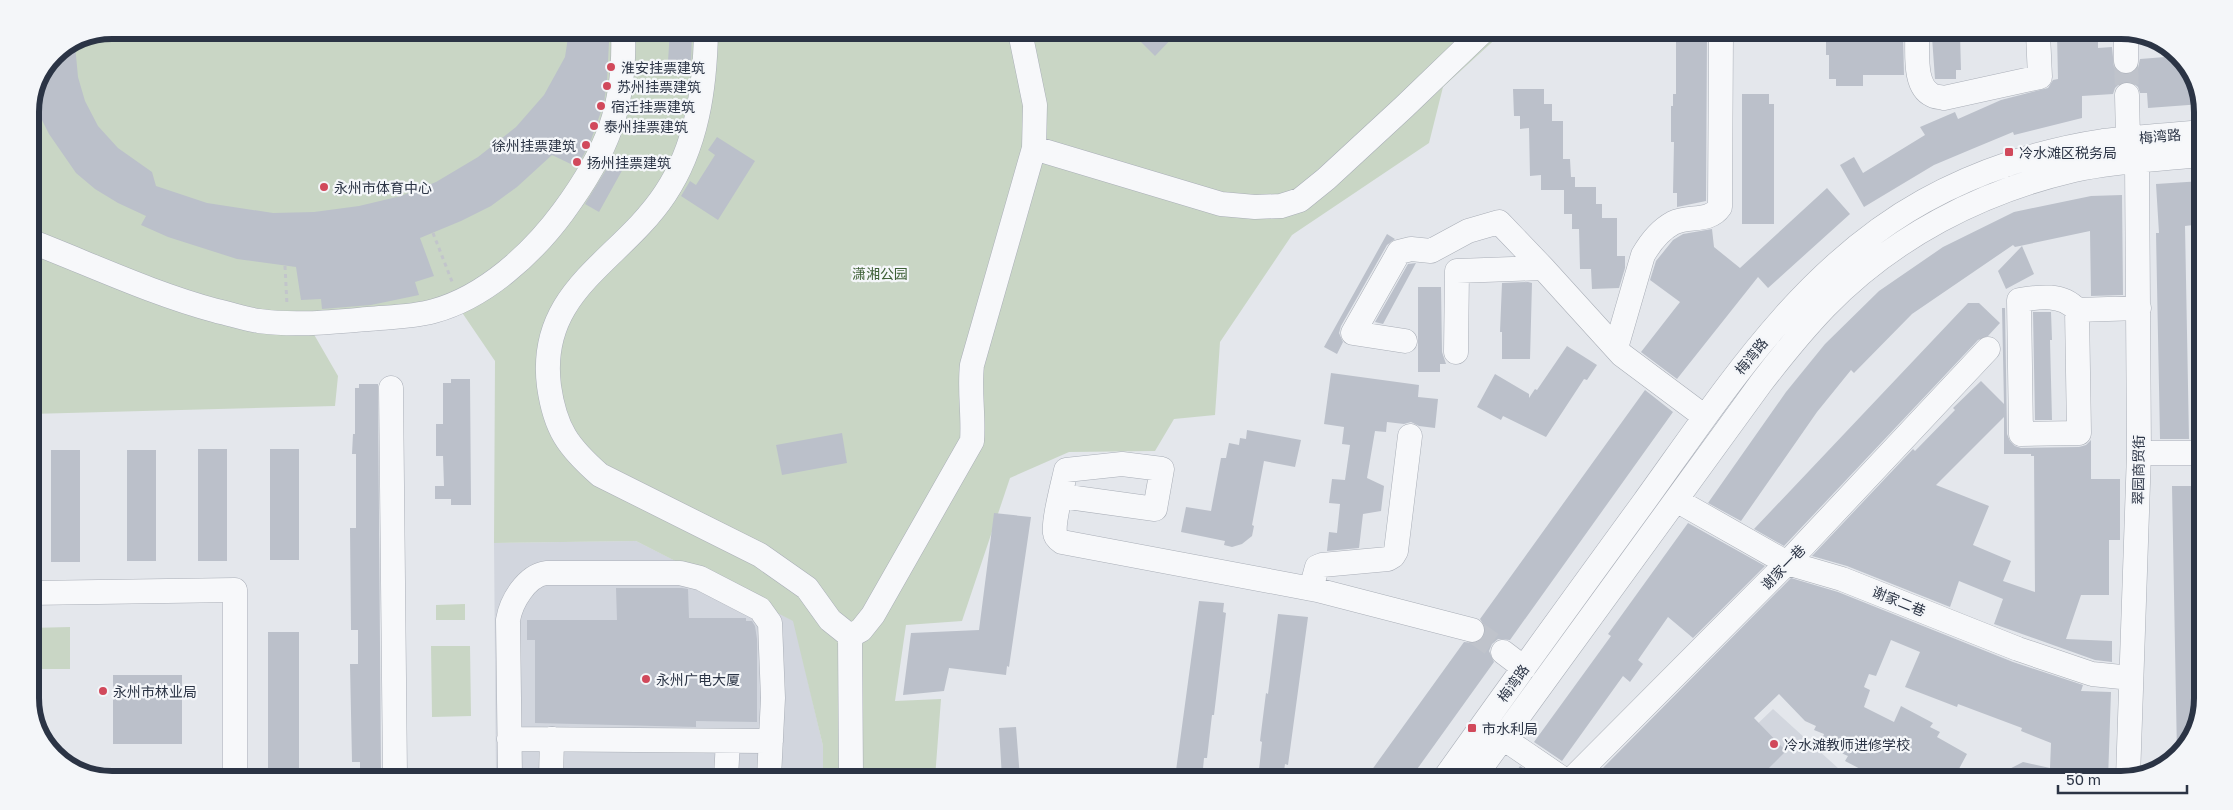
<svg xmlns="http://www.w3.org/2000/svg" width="2233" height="810" font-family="'Golos Text','Noto Sans SC',sans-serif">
  <rect width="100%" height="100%" fill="#e4e7ec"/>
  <path fill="#d2d6de" d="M636,541L794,621L823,746V777H496L494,543Z
    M1773,709L1850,779H1700Z"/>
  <path fill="#c9d6c5" d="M112,30L1502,33L1443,87L1429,143L1292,235L1220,342L1215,415L1174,419L1155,451L1069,452L1010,478L962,621L906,625L895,701L941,699L935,778L823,777V746L793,621L636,541L494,543L495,361L461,311L312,331L338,376L335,406L30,414V107L54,54Z
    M465,604V620H436V605Z
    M70,627V669H30V628Z
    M431,646H470L471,716L432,717Z"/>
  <path fill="#bbc0ca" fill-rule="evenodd" d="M569,31H609V42L607,81L604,103L590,143L577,167L552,155L517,187L491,206L461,221L420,238L434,276L415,282L419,295L371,305L322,309L321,299L301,300L296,267L237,259L168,237L141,225L146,216L118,203L95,189L76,173L49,134L38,112L30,115V107L54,54L75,45L78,77L85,101L98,126L118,148L152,172L156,186L207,203L273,213L314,212L359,206L401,196L436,182L478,157L516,127L544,95L565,57Z
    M670,31H692L691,63L668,61Z
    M1131,32H1178L1155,56Z
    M1680,33H1707L1706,201L1677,207V193H1673L1674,142H1671V106H1673V94H1676V42H1680Z
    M1833,34H1903L1904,75H1863V86H1836V79H1829V55H1826V37H1833Z
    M1935,34H1960L1961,70H1956V79H1935L1932,37H1935Z
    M2057,34H2098V48L2112,47L2114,67L2119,73L2126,75L2132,73L2138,68L2140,59L2178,56L2186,62L2202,104L2148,108L2147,93H2140L2138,87L2133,83L2126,81L2120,83L2115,88L2113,94L2082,96V118L2014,135L2013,132L1972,149L1934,165L1864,207L1840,165L1854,157L1863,173L1925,135L1920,127L1955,112L1958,119L2001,100L2048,88L2053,80L2058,79Z
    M1513,89H1544V104H1552V121H1563V159H1570L1571,177H1575V187H1596V204H1602V218H1617V256H1625V268L1619,288L1592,289L1591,269H1580L1579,229H1572V214H1564V190H1541V175L1530,176L1529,128L1520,129V116H1514Z
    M1742,94H1769V104H1774V224H1742Z
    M717,137L755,161L718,220L681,196L690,181L696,185L715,155L708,150Z
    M612,160L624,167L599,212L585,204Z
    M2202,181V224L2185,226L2189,439H2160L2156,233H2159L2156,184Z
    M1827,188L1850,214L1768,288L1758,277L1677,379L1641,352L1680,302L1650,280L1656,261L1673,240L1683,234L1712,229L1714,247L1740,268Z
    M2122,195L2123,295L2091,296L2090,231L2015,247L2013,245L1912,314L1854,373L1851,370L1817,412L1741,521L1708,503L1786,392L1825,344L1879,291L1943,247L2014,212L2091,196Z
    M1387,234L1395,239L1387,245L1341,326L1339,333L1343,342L1337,354L1324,347Z
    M2022,246L2034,274L2006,289L1998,271Z
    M1416,263L1383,324L1375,322L1408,264Z
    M1528,282L1532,283L1530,359H1502V332H1500L1502,283Z
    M1418,287H1441L1442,352L1446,364H1440V372H1418Z
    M1968,303H1979L2000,323L1988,336L1978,340L1784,546L1754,529Z
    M2002,308H2005L2007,434L2010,441L2015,446L2021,448L2079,447L2086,445L2091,440V479H2120V540H2109V595H2081L2066,639L2112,641V662L2095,660L1994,624L2003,599L1959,581L1950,607L1847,566L1812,556L1913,449L1915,451L1955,410L1953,408L1981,381L2004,404ZM2004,417V454H2031V456H2034L2035,592L2003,581L2011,561L1973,545L1989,506L1936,485Z
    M2033,312H2051L2052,340H2050L2052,420H2035Z
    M1567,346L1597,365L1587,380L1584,379L1546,437L1503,416L1501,420L1477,407L1495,374L1529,394V398L1535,389L1537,390Z
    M1331,373L1419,385L1418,397L1438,399L1435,428L1419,426L1411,422L1404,424L1387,422L1386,432L1375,431L1367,478L1384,486L1381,511L1363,514L1359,548L1327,551L1329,532L1337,533L1340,504L1329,503L1332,479L1345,480L1350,445L1342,444L1344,427L1324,424Z
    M451,379H470L471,505H451V499H435V486H444L443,456H436V424H443V383H451Z
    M359,384H378L381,772H360V762H352L350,664H358V630H351L350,528H356V454H352L353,434H355V388H359Z
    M1645,390L1673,412L1510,640L1498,639L1492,644L1489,651L1494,662L1410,779L1366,778L1464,642L1475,643L1482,639L1485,633V627L1480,619Z
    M1247,430L1301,440L1295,467L1264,461L1252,525L1254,526L1252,536L1242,544L1232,547L1224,545L1225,541L1181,532L1186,507L1211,511L1221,458H1226L1229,443L1239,445L1240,438L1246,439Z
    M842,433L847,463L782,475L776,445Z
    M198,449H227V561H198Z
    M270,449H299V560H270Z
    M51,450H80V562H51Z
    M127,450H156V561H127Z
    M2172,486H2200L2199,724L2177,755Z
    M994,513L1031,517L1009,667L1007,666L1006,675L949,668L944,691L903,695L911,633L979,630Z
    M1688,523L1765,566L1693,638L1668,617L1638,660L1643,664L1630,682L1623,676L1562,761L1534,742L1611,636L1608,634Z
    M1791,578L1838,592L2013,662L2083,685L2081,691L2111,692L2108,780H1988L2023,762L2050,768L2051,743L2021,731L2022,728L1958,704L1957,707L1905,687L1920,652L1891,640L1876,676L1869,674L1864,687L1870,690L1864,707L1894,722L1901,706L1933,723L1930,727L1940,732L1937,737L1967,754L1953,780L1864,779L1868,773L1845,761L1848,756L1830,748L1833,742L1823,737L1824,734L1814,730L1816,726L1805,721L1779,694L1754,718L1786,751L1758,779H1592Z
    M616,588H682L688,589L689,618H746V621H752L755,626L757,639V722L696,721V727L535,723V640H527V620H617Z
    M1199,601L1224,603L1223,612L1226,613L1214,715H1212L1207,758H1204L1203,769H1199L1198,778H1175Z
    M1278,614L1308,617L1288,765L1285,764L1283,778H1270V772L1259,770L1262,742L1260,741L1266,693L1268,694Z
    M268,632H299V773H268Z
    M113,675H182V744H113Z
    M1016,727L1020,778H1002L999,728Z
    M1520,766L1538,779H1512Z"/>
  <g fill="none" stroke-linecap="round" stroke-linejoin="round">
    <path stroke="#bfc3cb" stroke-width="24" stroke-dasharray="24 12" stroke-linecap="butt" d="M2126,61L2127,95
      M1472,630L1503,652"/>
    <defs>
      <path id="minor" d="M706,31C705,88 697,146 665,194C620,262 537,290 549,386C555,429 568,447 600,475L760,555L807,588L830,620L850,636L851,777
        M1020,32L1035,105L1034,148L1221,204L1255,207L1281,206L1300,200L1326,179L1404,107L1481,33
        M1917,34C1918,51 1913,86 1932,95C1935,97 1940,97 1944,98L2040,77L2038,34
        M2126,34V61
        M2127,95L2128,139
        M30,241C92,265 153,294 217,311C231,314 245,319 259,321C295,326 332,322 368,319C390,317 413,317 434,311C485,297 532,254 563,212C607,152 626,107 623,31
        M2077,310L2079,433L2021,434L2019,300C2039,297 2062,293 2077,310L2139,308
        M1405,341L1353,333L1399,252L1411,249L1431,251L1468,231L1499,222L1543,268
        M1616,348L1643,255C1650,243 1660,230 1673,223C1689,215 1709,223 1720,207L1721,33
        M1456,352L1457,271L1543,268L1622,355L1705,417
        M391,388L395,776
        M2139,453H2201
        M1061,496L1155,509L1162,469L1122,464L1066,470C1063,484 1053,521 1055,533C1055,537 1059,540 1062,542L1317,590L1472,630
        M1676,500L1787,563L1842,579L2018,649L2092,674L2131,678
        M1311,589L1317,567L1322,565L1388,559L1393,556L1396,551L1410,436
        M30,593L235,590V776
        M850,636L861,630L873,615L972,441C974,416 969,391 972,365L1034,148
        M1503,652L1524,668
        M1503,738L1563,779
        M509,739L771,741
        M510,777L508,620C511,602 526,576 546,573H680L700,578L760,609L770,623L773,698L769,777
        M551,777L552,739
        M726,777L728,741
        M2128,778L2139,453L2137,161
        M1444,779C1510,686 1577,594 1644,502C1725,390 1801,269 1924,201C1978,171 2042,150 2103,141C2136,137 2170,135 2203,132
        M1473,779L1761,383C1781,357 1802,331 1825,307C1893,237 1980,192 2074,170C2116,161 2160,159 2202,155
        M1572,779L1787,563L1988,349"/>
    </defs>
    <use href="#minor" stroke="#a9aeb7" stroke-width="25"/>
    <path stroke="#c2c5cb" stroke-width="3" stroke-dasharray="4 4" stroke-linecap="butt" d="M641,72L684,70
      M433,233L453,284
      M285,266L287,305"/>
    <use href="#minor" stroke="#f7f8fa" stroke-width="24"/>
  </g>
  <g fill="#d1495b" stroke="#f4f6f9" stroke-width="2">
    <circle cx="611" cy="67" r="5"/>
    <circle cx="607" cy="86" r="5"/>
    <circle cx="601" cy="106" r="5"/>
    <circle cx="594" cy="126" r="5"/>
    <circle cx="586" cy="145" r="5"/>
    <rect x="2004" y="147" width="10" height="10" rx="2.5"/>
    <circle cx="577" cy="162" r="5"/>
    <circle cx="324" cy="187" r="5"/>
    <circle cx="646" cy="679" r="5"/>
    <circle cx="103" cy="691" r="5"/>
    <rect x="1467" y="723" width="10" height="10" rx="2.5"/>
    <circle cx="1774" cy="744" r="5"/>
  </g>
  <g text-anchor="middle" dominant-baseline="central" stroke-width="4.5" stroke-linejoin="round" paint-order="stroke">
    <g font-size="14" fill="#2b3445" stroke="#f4f6f9" text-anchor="start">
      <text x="621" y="67">淮安挂票建筑</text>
      <text x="617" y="86">苏州挂票建筑</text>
      <text x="611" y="106">宿迁挂票建筑</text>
      <text x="604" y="126">泰州挂票建筑</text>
      <text x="576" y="145" text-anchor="end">徐州挂票建筑</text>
      <text x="2019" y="152">冷水滩区税务局</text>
      <text x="587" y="162">扬州挂票建筑</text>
      <text x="334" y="187">永州市体育中心</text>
      <text x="656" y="679">永州广电大厦</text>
      <text x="113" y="691">永州市林业局</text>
      <text x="1482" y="728">市水利局</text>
      <text x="1784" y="744">冷水滩教师进修学校</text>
    </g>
    <g font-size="14" fill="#2b3445" stroke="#f4f6f9">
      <text transform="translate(2160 136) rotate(-5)">梅湾路</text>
      <text transform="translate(1751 356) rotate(-51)">梅湾路</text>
      <text transform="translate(2138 470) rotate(-89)">翠园商贸街</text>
      <text transform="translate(1783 567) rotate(-46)">谢家一巷</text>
      <text transform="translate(1899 601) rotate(22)">谢家二巷</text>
      <text transform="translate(1513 683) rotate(-54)">梅湾路</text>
    </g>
    <g font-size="14" fill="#3f6138" stroke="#f4f6f9">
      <text x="880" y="273">潇湘公园</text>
    </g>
  </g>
  <path d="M0 0H2233V810H0ZM112 39H2121A73 73 0 0 1 2194 112V698A73 73 0 0 1 2121 771H112A73 73 0 0 1 39 698V112A73 73 0 0 1 112 39Z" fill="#f4f6f9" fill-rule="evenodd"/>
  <path fill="none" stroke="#2b3445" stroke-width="6" d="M112 39H2121A73 73 0 0 1 2194 112V698A73 73 0 0 1 2121 771H112A73 73 0 0 1 39 698V112A73 73 0 0 1 112 39Z"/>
  <path d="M2058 785v8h129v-8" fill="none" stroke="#2b3445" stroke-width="2.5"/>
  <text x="2066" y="785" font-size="15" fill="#2b3445" stroke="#f4f6f9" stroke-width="4" paint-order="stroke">50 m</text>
</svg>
